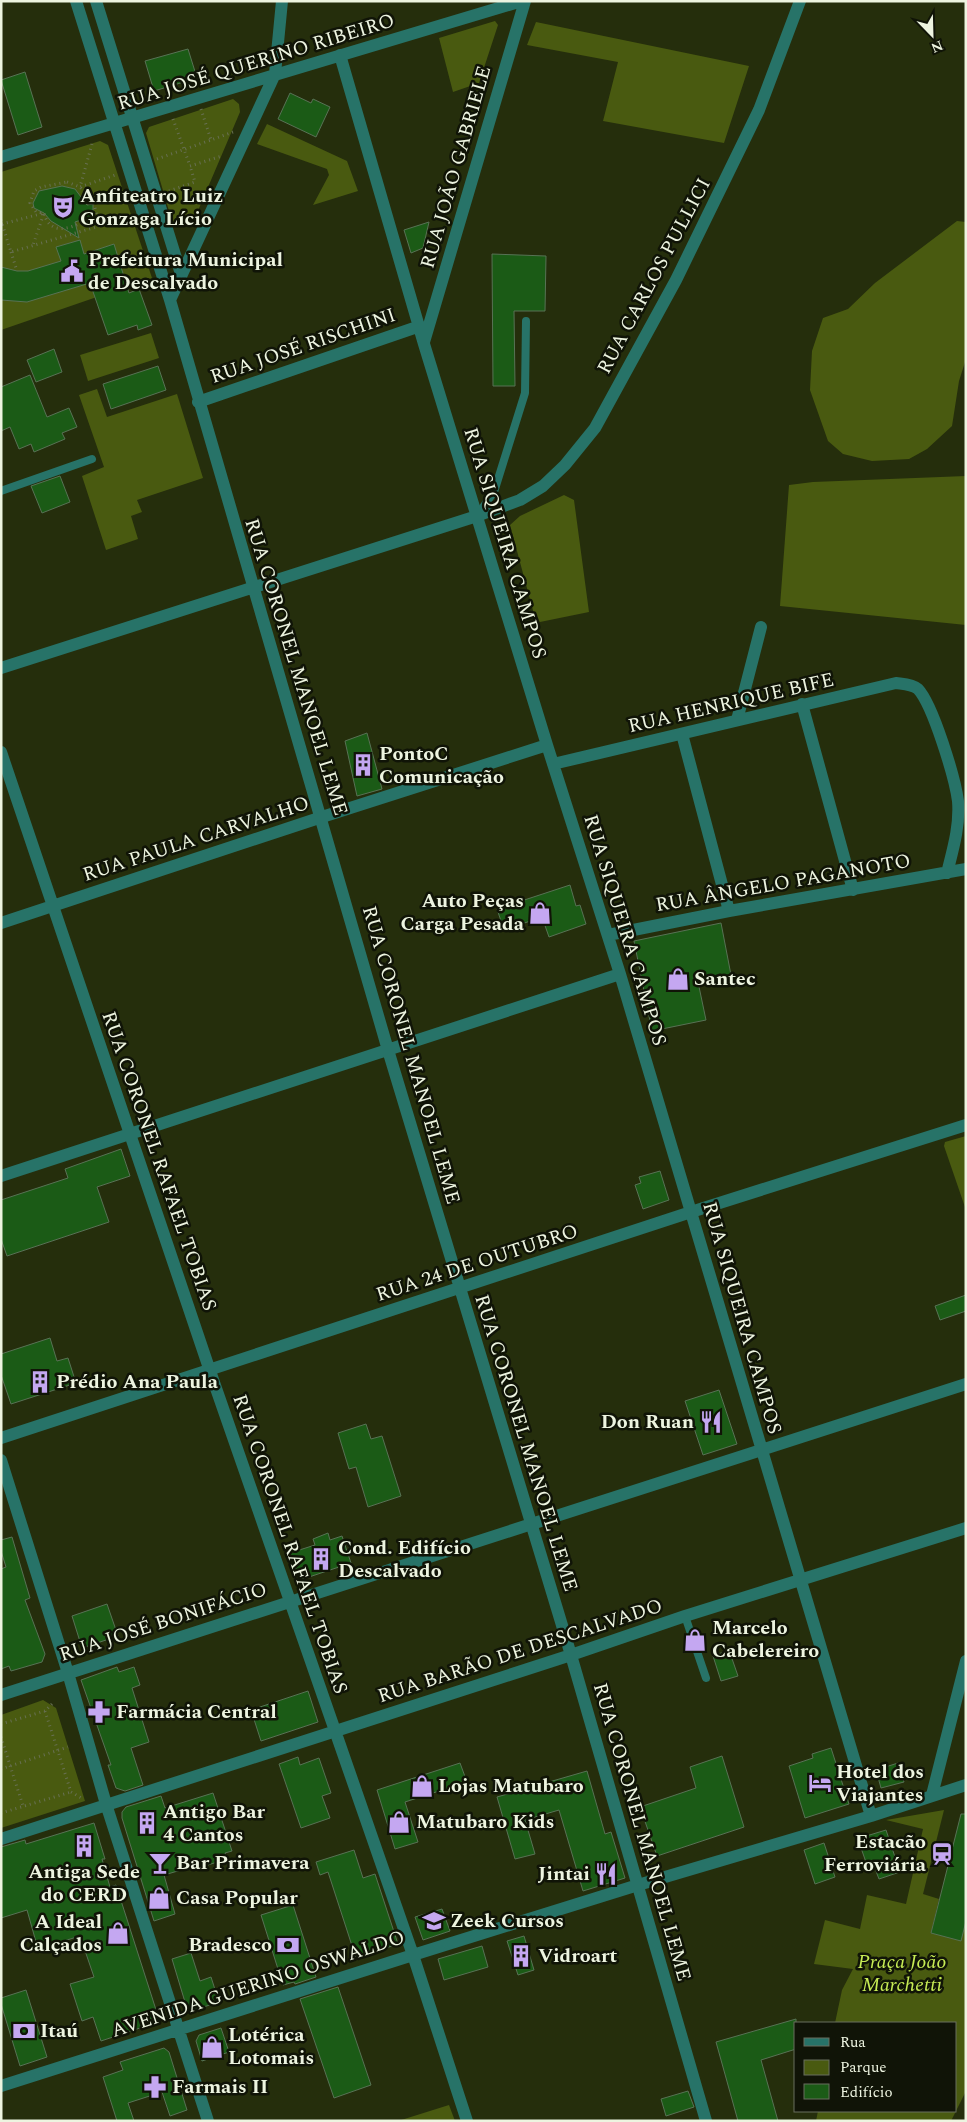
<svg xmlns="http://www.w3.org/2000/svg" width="967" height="2122" font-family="Spectral,serif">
  <rect width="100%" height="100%" fill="#252e0c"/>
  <path fill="#495a10" d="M495,21L498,25L479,83L453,92L439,38Z
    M536,22L749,66L724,143L603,121L618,62L527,45Z
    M233,99L239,104L240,112L197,213L190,222L181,227L172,221L146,133L149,127Z
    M267,124L347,161L358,191L313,205L329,175L327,169L257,144Z
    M100,141L108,145L152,278L1,330V172Z
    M957,221L966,222V359L959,381L952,426L927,449L909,459L872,461L843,454L828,441L810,390L812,351L823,318L848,309L875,283Z
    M151,333L159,358L88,381L80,355Z
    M97,389L107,417L177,394L203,478L137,500L142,512L131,516L138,539L106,550L82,476L104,467L79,395Z
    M966,476V625L780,606L789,485L813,482Z
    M564,495L574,500L589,612L540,622L535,618L510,525L520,516Z
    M966,1136V1210L944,1146L945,1142Z
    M43,1700L56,1708L85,1801L1,1828V1715Z
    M944,1810L923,1894L939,1899L931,1933L961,1940L966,1921V2091L951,2121H816L818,2111H956V2023H835L842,1990L853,1969L814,1964L825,1920L860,1929L867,1895L906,1904L923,1829L886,1820Z
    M449,2105L455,2121H398Z"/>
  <path fill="#1b5b16" stroke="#587255" d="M188,49L197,78L154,91L145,61Z
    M25,72L42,127L18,135L1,80Z
    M290,93L311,103L313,99L330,107L316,137L278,119Z
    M62,186L75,189L87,205L93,204V216L75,222L79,238L51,221L44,213L34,208L33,203L39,191Z
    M429,222L423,248L411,253L404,230Z
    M80,240L84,254L114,244L129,293L139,289L152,325L138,330L137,325L108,335L90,283L27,302L1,300V267L17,271H28L61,261L56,247Z
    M492,254L546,256L545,311H514L515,386H493Z
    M54,349L62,372L36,382L27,360Z
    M158,366L166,390L111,409L103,384Z
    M30,375L47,417L69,408L77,427L62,433L65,439L34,452L31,444L19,449L10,427L1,431V387Z
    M60,476L70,502L42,513L31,486Z
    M367,733L382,789L357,796L345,741Z
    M570,885L576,906L580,905L586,924L549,937L542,917L504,930L497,909Z
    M721,923L731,975L698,982L706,1020L652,1031L634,941Z
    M121,1149L130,1176L97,1187L109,1222L7,1256L1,1239V1200L68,1178L65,1169Z
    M660,1171L669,1200L643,1209L635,1185L641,1183L639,1177Z
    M966,1295V1311L940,1320L935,1306Z
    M50,1338L57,1361L68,1358L76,1383L11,1404L1,1375V1354Z
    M719,1390L737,1444L703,1455L685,1401Z
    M366,1424L371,1439L382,1436L401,1496L368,1507L356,1467L349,1469L338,1433Z
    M328,1533L330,1540L342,1536L351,1563L300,1580L290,1553L315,1545L313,1539Z
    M12,1537L30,1598L25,1600L45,1654L42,1662L11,1671L9,1666L1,1669V1569L6,1567L1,1551V1540Z
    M107,1604L118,1636L82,1648L72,1616Z
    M729,1650L738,1676L721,1681L713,1656Z
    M117,1667L119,1672L134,1667L140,1685L132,1688L149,1742L131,1748L143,1785L125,1791L116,1788L108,1765H111L81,1680Z
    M308,1691L318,1722L261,1741L251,1710Z
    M831,1748L849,1804L805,1818L789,1766L813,1758L812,1754Z
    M722,1756L744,1827L657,1856L640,1807L696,1788L690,1767Z
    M298,1757L300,1765L319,1758L331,1793L322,1796L330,1818L301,1828L279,1764Z
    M460,1763L467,1782L405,1802L418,1842L395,1849L377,1790Z
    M898,1763L904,1782L881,1788L876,1770Z
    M587,1771L605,1834L611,1832L625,1878L583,1891L559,1810L525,1820L535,1854L515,1859L497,1797Z
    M213,1793L232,1851L225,1853L227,1859L195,1869V1866L164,1875L175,1914L154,1921L122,1818V1812L126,1807L161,1796L165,1808Z
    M961,1814H966V1921L961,1941L931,1933Z
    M94,1823L105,1859H102L110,1887L116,1885L158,2016L155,2023L101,2041L93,2017L82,2021L70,1984L94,1977L80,1936L38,1949L27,1910L1,1918V1847L25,1840L26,1844Z
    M886,1830L900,1872L879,1879L874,1866L868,1868L860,1845L865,1843L863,1837Z
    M824,1843L835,1877L815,1884L804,1850Z
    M354,1850L363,1878L375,1874L398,1944L356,1958L328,1872L320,1875L316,1862Z
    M293,1905L316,1977L295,1984L294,1982L283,1985L261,1915Z
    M442,1909L450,1931L423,1940L415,1917Z
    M524,1936L534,1970L518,1975L507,1941Z
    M482,1946L488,1967L444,1980L438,1959Z
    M191,1953L200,1981L211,1977L219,2002L188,2012L172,1959Z
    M338,1987L371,2085L334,2098L300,1999Z
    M26,1990L47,2057L20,2066L1,2004V1998Z
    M796,2019V2049L761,2060L778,2121H738L716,2042Z
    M221,2028L229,2052L202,2061L196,2041L199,2035Z
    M164,2048L169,2052L187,2110L170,2116L162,2092L128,2103L134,2121H117L103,2077L123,2070L120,2062Z
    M688,2091L694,2107L666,2116L661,2099Z"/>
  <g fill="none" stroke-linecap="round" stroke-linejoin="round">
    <path stroke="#687053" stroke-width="3" stroke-dasharray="1 4" stroke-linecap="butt" d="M201,109L211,140L233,132
      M173,119L190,166L222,156
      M92,144L80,187L118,174
      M157,159L211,140
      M67,182L80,187L94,204L97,216C79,224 51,241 44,213L36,212L30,203L34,191L41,187Z
      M169,191L195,182L190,166
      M1,220L11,252L130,217
      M2,224L44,213L33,245
      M11,252L17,271
      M52,1704L45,1711L71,1792L83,1799
      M1,1724L45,1711
      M1,1737L23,1806
      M1,1769L68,1747
      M1,1813L71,1792"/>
    <path stroke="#277368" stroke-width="8" d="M1,491L92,459
      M478,514L494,492L525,393L526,321
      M685,1616L706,1678"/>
    <path stroke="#277368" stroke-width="12" d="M76,1L170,300L388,1050L571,1655L706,2121
      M96,1L181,274
      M340,55L424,344L547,745L620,974L871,1816
      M1,157L522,1
      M170,300L275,74L282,1
      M424,342L525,1
      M198,402L420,326
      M1,668L477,516L520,500L543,486L565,465L595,428L676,280L759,110L800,1
      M802,704L853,890
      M737,720L761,627
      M682,734L729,911
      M1,752L210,1371L413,1955L467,2121
      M553,764L896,683C903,684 912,684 918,689C933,705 955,778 958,801C960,826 953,849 947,873
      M1,923L322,817L547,745
      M608,935L729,911L966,869
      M1,1176L620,974
      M1,1438L691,1212L966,1125
      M1,1460L68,1673L106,1804L208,2121
      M1,1695L966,1384
      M932,1795L966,1661
      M1,1839L571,1655L685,1616L966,1528
      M1,2086L413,1955L638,1885L871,1816L966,1785"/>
  </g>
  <defs>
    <symbol id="theatre-bare" viewBox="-9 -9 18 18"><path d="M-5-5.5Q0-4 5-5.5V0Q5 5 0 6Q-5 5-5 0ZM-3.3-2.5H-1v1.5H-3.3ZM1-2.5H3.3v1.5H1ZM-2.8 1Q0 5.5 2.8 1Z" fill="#c4a7f1" stroke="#101407" stroke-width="2.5" paint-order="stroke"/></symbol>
    <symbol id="civic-bare" viewBox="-9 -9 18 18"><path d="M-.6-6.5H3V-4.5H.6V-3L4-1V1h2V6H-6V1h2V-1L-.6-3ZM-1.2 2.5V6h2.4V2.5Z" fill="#c4a7f1" stroke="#101407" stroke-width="2.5" paint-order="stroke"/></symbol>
    <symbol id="building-bare" viewBox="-9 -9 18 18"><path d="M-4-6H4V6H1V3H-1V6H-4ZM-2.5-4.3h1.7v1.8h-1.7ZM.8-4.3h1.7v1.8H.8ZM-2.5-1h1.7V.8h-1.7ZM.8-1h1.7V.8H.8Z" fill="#c4a7f1" stroke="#101407" stroke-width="2.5" paint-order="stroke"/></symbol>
    <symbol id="shop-bare" viewBox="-9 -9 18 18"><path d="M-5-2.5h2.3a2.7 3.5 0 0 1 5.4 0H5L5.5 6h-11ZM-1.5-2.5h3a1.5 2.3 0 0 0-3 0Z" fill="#c4a7f1" stroke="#101407" stroke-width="2.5" paint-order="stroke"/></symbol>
    <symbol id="restaurant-bare" viewBox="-9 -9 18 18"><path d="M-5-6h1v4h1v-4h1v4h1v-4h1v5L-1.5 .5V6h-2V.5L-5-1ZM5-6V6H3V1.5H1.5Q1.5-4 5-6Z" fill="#c4a7f1" stroke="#101407" stroke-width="2.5" paint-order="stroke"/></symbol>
    <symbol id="pharmacy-bare" viewBox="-9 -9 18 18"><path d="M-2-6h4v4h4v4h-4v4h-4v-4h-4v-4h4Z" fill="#c4a7f1" stroke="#101407" stroke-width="2.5" paint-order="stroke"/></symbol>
    <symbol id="hotel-bare" viewBox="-9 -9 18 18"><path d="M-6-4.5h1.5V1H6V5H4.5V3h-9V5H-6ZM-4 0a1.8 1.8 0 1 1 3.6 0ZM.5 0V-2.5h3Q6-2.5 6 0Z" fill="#c4a7f1" stroke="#101407" stroke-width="2.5" paint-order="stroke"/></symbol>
    <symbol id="station-bare" viewBox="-9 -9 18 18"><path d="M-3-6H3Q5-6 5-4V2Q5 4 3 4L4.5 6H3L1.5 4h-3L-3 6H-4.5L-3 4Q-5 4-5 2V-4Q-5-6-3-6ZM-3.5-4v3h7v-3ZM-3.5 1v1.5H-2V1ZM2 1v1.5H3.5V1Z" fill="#c4a7f1" stroke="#101407" stroke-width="2.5" paint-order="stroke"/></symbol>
    <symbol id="bar-bare" viewBox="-9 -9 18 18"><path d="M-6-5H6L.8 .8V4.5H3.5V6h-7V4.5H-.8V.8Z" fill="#c4a7f1" stroke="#101407" stroke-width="2.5" paint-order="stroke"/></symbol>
    <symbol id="school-bare" viewBox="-9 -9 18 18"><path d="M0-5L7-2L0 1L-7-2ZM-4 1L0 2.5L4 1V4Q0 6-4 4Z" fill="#c4a7f1" stroke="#101407" stroke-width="2.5" paint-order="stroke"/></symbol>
    <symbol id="bank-bare" viewBox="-9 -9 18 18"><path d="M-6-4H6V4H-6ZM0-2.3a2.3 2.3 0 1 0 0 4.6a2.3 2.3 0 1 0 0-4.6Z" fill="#c4a7f1" stroke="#101407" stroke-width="2.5" paint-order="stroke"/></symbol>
  </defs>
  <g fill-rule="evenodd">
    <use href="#theatre-bare" x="47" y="191" width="32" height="32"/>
    <use href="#civic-bare" x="56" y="255" width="32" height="32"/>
    <use href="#building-bare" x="347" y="749" width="32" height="32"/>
    <use href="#shop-bare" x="524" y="897" width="32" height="32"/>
    <use href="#shop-bare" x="662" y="963" width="32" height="32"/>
    <use href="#building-bare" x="24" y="1366" width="32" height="32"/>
    <use href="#restaurant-bare" x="695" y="1406" width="32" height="32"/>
    <use href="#building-bare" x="305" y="1543" width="32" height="32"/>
    <use href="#shop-bare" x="679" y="1624" width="32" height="32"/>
    <use href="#pharmacy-bare" x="83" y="1696" width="32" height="32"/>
    <use href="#hotel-bare" x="804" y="1767" width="32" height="32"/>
    <use href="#shop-bare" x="406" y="1770" width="32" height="32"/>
    <use href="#shop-bare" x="383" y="1806" width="32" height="32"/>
    <use href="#building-bare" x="131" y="1807" width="32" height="32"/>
    <use href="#building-bare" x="68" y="1830" width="32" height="32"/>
    <use href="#station-bare" x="926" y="1838" width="32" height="32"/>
    <use href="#bar-bare" x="144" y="1847" width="32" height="32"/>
    <use href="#restaurant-bare" x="590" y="1858" width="32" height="32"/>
    <use href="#shop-bare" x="143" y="1882" width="32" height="32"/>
    <use href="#school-bare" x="418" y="1905" width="32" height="32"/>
    <use href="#shop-bare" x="102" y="1917" width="32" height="32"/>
    <use href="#bank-bare" x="272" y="1929" width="32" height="32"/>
    <use href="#building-bare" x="505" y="1940" width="32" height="32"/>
    <use href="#bank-bare" x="8" y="2015" width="32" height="32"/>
    <use href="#shop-bare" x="196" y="2031" width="32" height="32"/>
    <use href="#pharmacy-bare" x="139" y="2071" width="32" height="32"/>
  </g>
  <g text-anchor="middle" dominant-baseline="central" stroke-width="5" stroke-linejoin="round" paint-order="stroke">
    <g font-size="20" fill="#edf4e0" stroke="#101407">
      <text transform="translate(256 62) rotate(-17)">RUA JOSÉ QUERINO RIBEIRO</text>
      <text transform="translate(456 167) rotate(-74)">RUA JOÃO GABRIELE</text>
      <text transform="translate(654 276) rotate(-62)">RUA CARLOS PULLICI</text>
      <text transform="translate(303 346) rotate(-19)">RUA JOSÉ RISCHINI</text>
      <text transform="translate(505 543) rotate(73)">RUA SIQUEIRA CAMPOS</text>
      <text transform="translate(296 667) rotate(73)">RUA CORONEL MANOEL LEME</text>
      <text transform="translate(731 703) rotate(-13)">RUA HENRIQUE BIFE</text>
      <text transform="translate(196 839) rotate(-18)">RUA PAULA CARVALHO</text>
      <text transform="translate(783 883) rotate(-10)">RUA ÂNGELO PAGANOTO</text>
      <text transform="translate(625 930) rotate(73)">RUA SIQUEIRA CAMPOS</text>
      <text transform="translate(411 1055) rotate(74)">RUA CORONEL MANOEL LEME</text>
      <text transform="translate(159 1161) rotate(71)">RUA CORONEL RAFAEL TOBIAS</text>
      <text transform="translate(477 1263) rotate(-18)">RUA 24 DE OUTUBRO</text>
      <text transform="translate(742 1318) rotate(74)">RUA SIQUEIRA CAMPOS</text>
      <text transform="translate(526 1443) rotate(73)">RUA CORONEL MANOEL LEME</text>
      <text transform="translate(290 1544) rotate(71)">RUA CORONEL RAFAEL TOBIAS</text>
      <text transform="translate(163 1622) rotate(-18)">RUA JOSÉ BONIFÁCIO</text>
      <text transform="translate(520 1651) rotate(-18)">RUA BARÃO DE DESCALVADO</text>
      <text transform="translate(642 1832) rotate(74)">RUA CORONEL MANOEL LEME</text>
      <text transform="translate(258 1984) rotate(-18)">AVENIDA GUERINO OSWALDO</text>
    </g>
    <g font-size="20" font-weight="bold" fill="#edf4e0" stroke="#101407" text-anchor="start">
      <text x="80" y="196">Anfiteatro Luiz<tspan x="80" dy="23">Gonzaga Lício</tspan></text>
      <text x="88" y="260">Prefeitura Municipal<tspan x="88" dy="23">de Descalvado</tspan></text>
      <text x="379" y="754">PontoC<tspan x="379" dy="23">Comunicação</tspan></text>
      <text x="524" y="901" text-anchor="end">Auto Peças<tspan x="524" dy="23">Carga Pesada</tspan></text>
      <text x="694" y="979">Santec</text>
      <text x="56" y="1382">Prédio Ana Paula</text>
      <text x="694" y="1422" text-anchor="end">Don Ruan</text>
      <text x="338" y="1548">Cond. Edifício<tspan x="338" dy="23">Descalvado</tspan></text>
      <text x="712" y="1628">Marcelo<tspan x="712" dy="23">Cabelereiro</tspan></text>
      <text x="116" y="1712">Farmácia Central</text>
      <text x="836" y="1772">Hotel dos<tspan x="836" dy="23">Viajantes</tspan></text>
      <text x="438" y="1786">Lojas Matubaro</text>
      <text x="163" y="1812">Antigo Bar<tspan x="163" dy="23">4 Cantos</tspan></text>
      <text x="416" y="1822">Matubaro Kids</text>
      <text x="926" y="1842" text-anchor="end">Estacão<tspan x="926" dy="23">Ferroviária</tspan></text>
      <text x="176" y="1863">Bar Primavera</text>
      <text x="84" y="1872" text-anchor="middle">Antiga Sede<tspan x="84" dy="23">do CERD</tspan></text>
      <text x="590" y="1874" text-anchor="end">Jintai</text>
      <text x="176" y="1898">Casa Popular</text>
      <text x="450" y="1921">Zeek Cursos</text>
      <text x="102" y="1922" text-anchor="end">A Ideal<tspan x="102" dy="23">Calçados</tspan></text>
      <text x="272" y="1945" text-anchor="end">Bradesco</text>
      <text x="538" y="1956">Vidroart</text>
      <text x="40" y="2031">Itaú</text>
      <text x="228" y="2035">Lotérica<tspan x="228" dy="23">Lotomais</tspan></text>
      <text x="172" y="2087">Farmais II</text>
    </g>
    <g font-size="20" font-style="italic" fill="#c7ec55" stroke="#101407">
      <text x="902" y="1962">Praça João<tspan x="902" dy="23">Marchetti</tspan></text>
    </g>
  </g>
  <rect width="967" height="2122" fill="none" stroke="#edf4e0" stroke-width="5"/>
  <rect x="794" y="2022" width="162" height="90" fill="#101407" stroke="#686e5e"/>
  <rect x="804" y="2038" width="25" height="8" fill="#277368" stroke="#686e5e"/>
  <text x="840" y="2047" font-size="15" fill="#edf4e0">Rua</text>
  <rect x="804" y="2060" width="25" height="15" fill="#495a10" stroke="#686e5e"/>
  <text x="840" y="2072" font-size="15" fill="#edf4e0">Parque</text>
  <rect x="804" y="2084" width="25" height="15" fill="#1b5b16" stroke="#686e5e"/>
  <text x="840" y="2097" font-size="15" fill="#edf4e0">Edifício</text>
  <g transform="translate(932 35) rotate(157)" stroke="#101407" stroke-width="4" paint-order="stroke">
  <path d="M0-4L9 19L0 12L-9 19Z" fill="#edf4e0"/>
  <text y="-8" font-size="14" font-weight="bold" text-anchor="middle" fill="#edf4e0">N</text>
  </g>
</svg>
